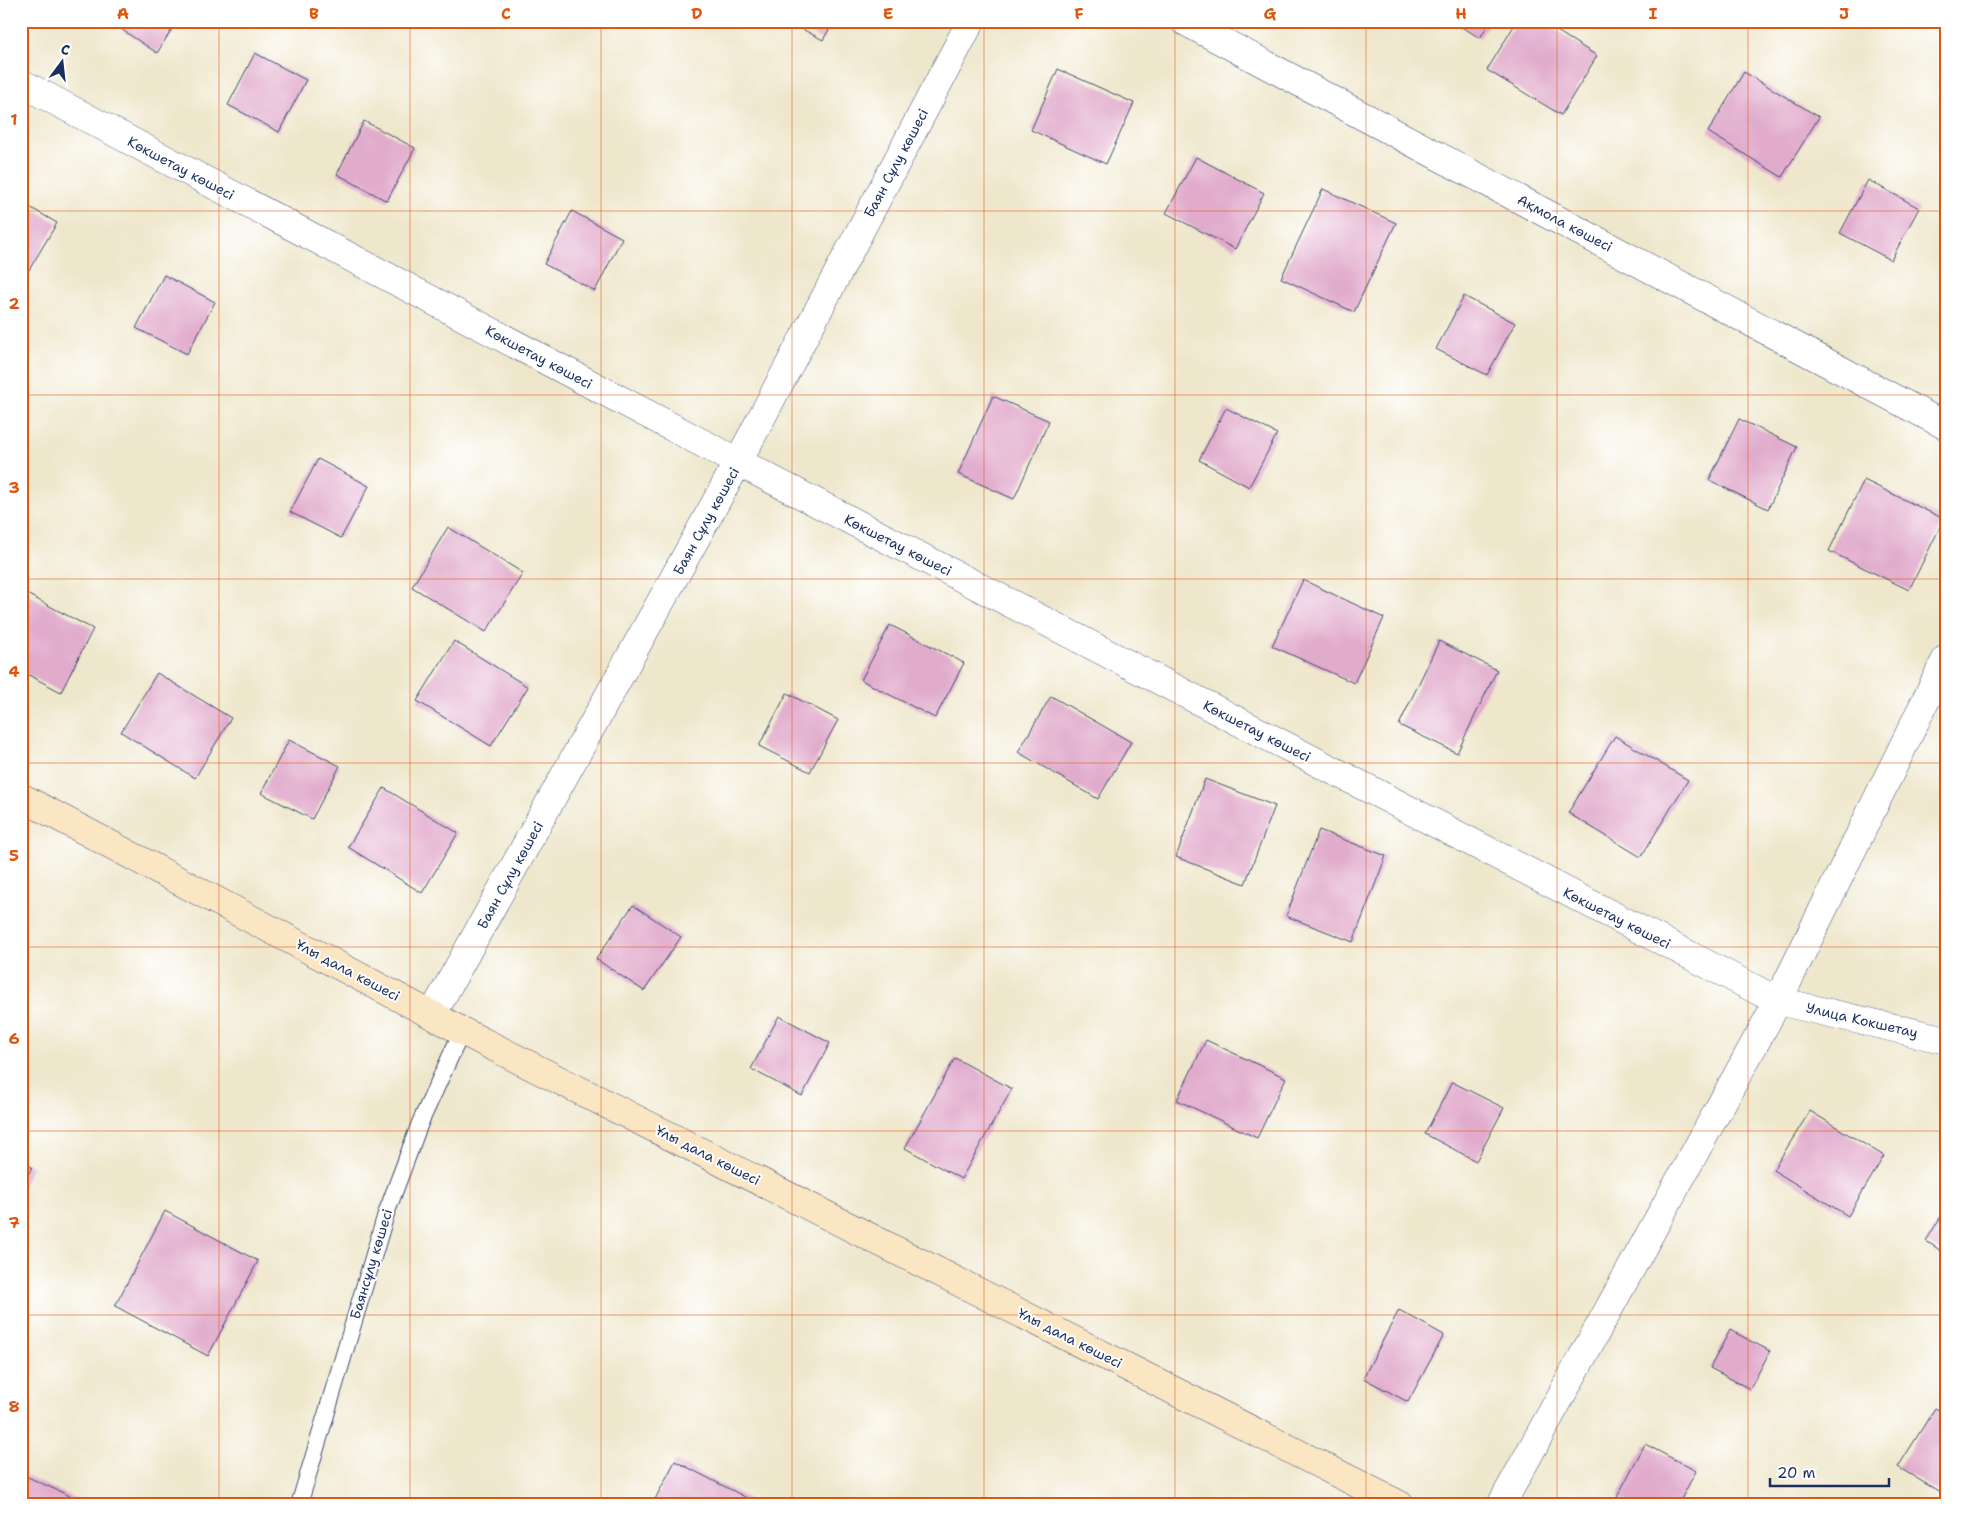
<svg xmlns="http://www.w3.org/2000/svg" width="1967" height="1526" font-family="'Shantell Sans',sans-serif">
  <rect width="100%" height="100%" fill="#fff"/>
  <filter id="ink" filterUnits="userSpaceOnUse"><feTurbulence type="fractalNoise" baseFrequency=".02" numOctaves="2"/><feDisplacementMap in="SourceGraphic" scale="10" xChannelSelector="R" yChannelSelector="G"/><feConvolveMatrix kernelMatrix="1 2 1 2 8 2 1 2 1" color-interpolation-filters="sRGB"/></filter>
  <filter id="wash" filterUnits="userSpaceOnUse"><feTurbulence type="fractalNoise" baseFrequency=".0096" numOctaves="4" result="noise"/><feDisplacementMap in="SourceGraphic" scale="20" xChannelSelector="R" yChannelSelector="G"/><feGaussianBlur stdDeviation="1.12" result="paint"/><feColorMatrix in="noise" values="0 0 0 0 0 0 0 0 0 0 0 0 0 0 0 0 0 1.4 0 .05"/><feComposite in="paint" operator="in"/></filter>
  <g filter="url(#wash)">
    <rect width="100%" height="100%" fill="#efe7cc"/>
    <g id="blocks">
      <path fill="#e1abcc" d="M109,21H177L157,53Z
        M787,21H834L823,40Z
        M1452,21H1490L1480,38Z
        M1517,21H1541L1597,56L1561,115L1487,70Z
        M255,53L306,80L279,132L228,105Z
        M1058,69L1134,103L1106,164L1031,130Z
        M1744,72L1819,117L1782,177L1708,132Z
        M364,121L415,148L387,201L337,174Z
        M1196,157L1264,193L1235,249L1166,213Z
        M1868,180L1919,208L1891,260L1840,233Z
        M1323,189L1396,223L1354,312L1281,278Z
        M21,202L57,223L23,280L21,279Z
        M572,211L622,238L595,291L544,264Z
        M164,275L215,302L187,354L136,328Z
        M1464,296L1515,323L1487,375L1436,349Z
        M993,396L1049,421L1014,499L958,474Z
        M1226,408L1277,434L1249,487L1199,460Z
        M1739,419L1797,447L1768,509L1709,480Z
        M318,459L369,486L341,538L290,512Z
        M1864,480L1944,519L1909,590L1829,551Z
        M448,527L523,573L486,632L412,587Z
        M1303,580L1384,618L1354,683L1272,646Z
        M21,591L93,629L61,692L21,671Z
        M890,625L964,663L935,718L861,680Z
        M454,641L528,687L491,746L417,701Z
        M1439,641L1497,670L1457,753L1399,725Z
        M157,673L231,718L195,778L121,732Z
        M787,693L838,720L810,772L759,746Z
        M1051,696L1131,742L1098,799L1018,752Z
        M1615,736L1688,780L1641,857L1568,813Z
        M289,740L340,766L312,819L261,793Z
        M1205,779L1275,806L1245,884L1176,857Z
        M384,788L458,833L422,893L348,847Z
        M1319,830L1386,856L1353,942L1286,916Z
        M633,905L681,937L644,991L596,959Z
        M779,1016L830,1043L802,1096L751,1069Z
        M1206,1040L1286,1078L1257,1138L1177,1100Z
        M955,1058L1012,1089L961,1179L905,1148Z
        M1452,1082L1504,1108L1476,1161L1425,1134Z
        M1810,1111L1884,1156L1848,1216L1773,1170Z
        M21,1161L32,1167L21,1189Z
        M1946,1208V1254L1926,1241Z
        M165,1211L258,1261L208,1356L115,1306Z
        M1399,1310L1444,1335L1408,1402L1363,1378Z
        M1730,1330L1770,1351L1750,1389L1710,1368Z
        M1935,1408L1946,1414V1496L1898,1467Z
        M1645,1444L1696,1471L1678,1505H1632L1617,1497Z
        M675,1461L749,1499L746,1505H652Z
        M21,1474L90,1505H21Z"/>
    </g>
  </g>
  <g filter="url(#ink)">
    <use href="#blocks" fill-opacity="0" stroke="#3b4b6e" stroke-width="1"/>
    <g fill="none" stroke-linecap="round" stroke-linejoin="round">
      <defs>
        <path id="lane" d="M299,1505L386,1214L420,1123L462,1031"/>
        <path id="street" d="M1184,21L1946,426
          M21,83L738,462L1778,1001L1946,1040
          M432,1015L738,462L971,21
          M1501,1505L1778,1001L1946,659"/>
        <path id="secondary" d="M21,797L462,1031L1400,1505"/>
      </defs>
      <use href="#lane" stroke="#3b4b6e" stroke-width="18"/>
      <use href="#street" stroke="#3b4b6e" stroke-width="29"/>
      <use href="#secondary" stroke="#3b4b6e" stroke-width="29"/>
      <use href="#lane" stroke="#fff" stroke-width="16"/>
      <use href="#street" stroke="#fff" stroke-width="28"/>
      <use href="#secondary" stroke="#fbe6c4" stroke-width="28"/>
    </g>
  </g>
  <path fill="none" stroke="#de5710" stroke-width="1" stroke-opacity="0.55" d="M219,21V1505M410,21V1505M601,21V1505M792,21V1505M984,21V1505M1175,21V1505M1366,21V1505M1557,21V1505M1748,21V1505M21,211H1946M21,395H1946M21,579H1946M21,763H1946M21,947H1946M21,1131H1946M21,1315H1946"/>
  <g text-anchor="middle" dominant-baseline="central" stroke-width="4" stroke-linejoin="round" paint-order="stroke">
    <g font-size="14" fill="#1b2f5e" stroke="#fff">
      <text transform="translate(896 163) rotate(-62)">Баян Сұлу көшесі</text>
      <text transform="translate(181 168) rotate(28)">Көкшетау көшесі</text>
      <text transform="translate(1565 223) rotate(28)">Ақмола көшесі</text>
      <text transform="translate(539 357) rotate(28)">Көкшетау көшесі</text>
      <text transform="translate(706 521) rotate(-61)">Баян Сұлу көшесі</text>
      <text transform="translate(898 545) rotate(27)">Көкшетау көшесі</text>
      <text transform="translate(1257 731) rotate(27)">Көкшетау көшесі</text>
      <text transform="translate(510 875) rotate(-61)">Баян Сұлу көшесі</text>
      <text transform="translate(1617 918) rotate(27)">Көкшетау көшесі</text>
      <text transform="translate(348 970) rotate(28)">Ұлы дала көшесі</text>
      <text transform="translate(1862 1020) rotate(13)">Улица Кокшетау</text>
      <text transform="translate(708 1155) rotate(27)">Ұлы дала көшесі</text>
      <text transform="translate(371 1264) rotate(-73)">Баянсұлу көшесі</text>
      <text transform="translate(1070 1338) rotate(27)">Ұлы дала көшесі</text>
    </g>
  </g>
  <rect width="1967" height="1526" fill="none" stroke="#fff" stroke-width="55"/>
  <g transform="translate(62 62) rotate(15)" stroke="#ffffff" stroke-width="4" paint-order="stroke">
  <path d="M0-4L9 19L0 12L-9 19Z" fill="#1b2f5e"/>
  <text y="-8" font-size="14" font-weight="bold" text-anchor="middle" fill="#1b2f5e">С</text>
  </g>
  <path d="M1770 1478v8h119v-8" fill="none" stroke="#1b2f5e" stroke-width="2.5"/>
  <text x="1777" y="1478" font-size="15" fill="#1b2f5e" stroke="#ffffff" stroke-width="4" paint-order="stroke">20 m</text>
  <rect x="28" y="28" width="1912" height="1470" fill="none" stroke="#de5710" stroke-width="2"/>
  <g font-size="16" text-anchor="middle" font-weight="bold" fill="#de5710">
    <text x="123" y="19">A</text>
    <text x="314" y="19">B</text>
    <text x="506" y="19">C</text>
    <text x="697" y="19">D</text>
    <text x="888" y="19">E</text>
    <text x="1079" y="19">F</text>
    <text x="1270" y="19">G</text>
    <text x="1461" y="19">H</text>
    <text x="1653" y="19">I</text>
    <text x="1844" y="19">J</text>
    <text x="14" y="125">1</text>
    <text x="14" y="309">2</text>
    <text x="14" y="493">3</text>
    <text x="14" y="677">4</text>
    <text x="14" y="861">5</text>
    <text x="14" y="1044">6</text>
    <text x="14" y="1228">7</text>
    <text x="14" y="1412">8</text>
  </g>
</svg>
